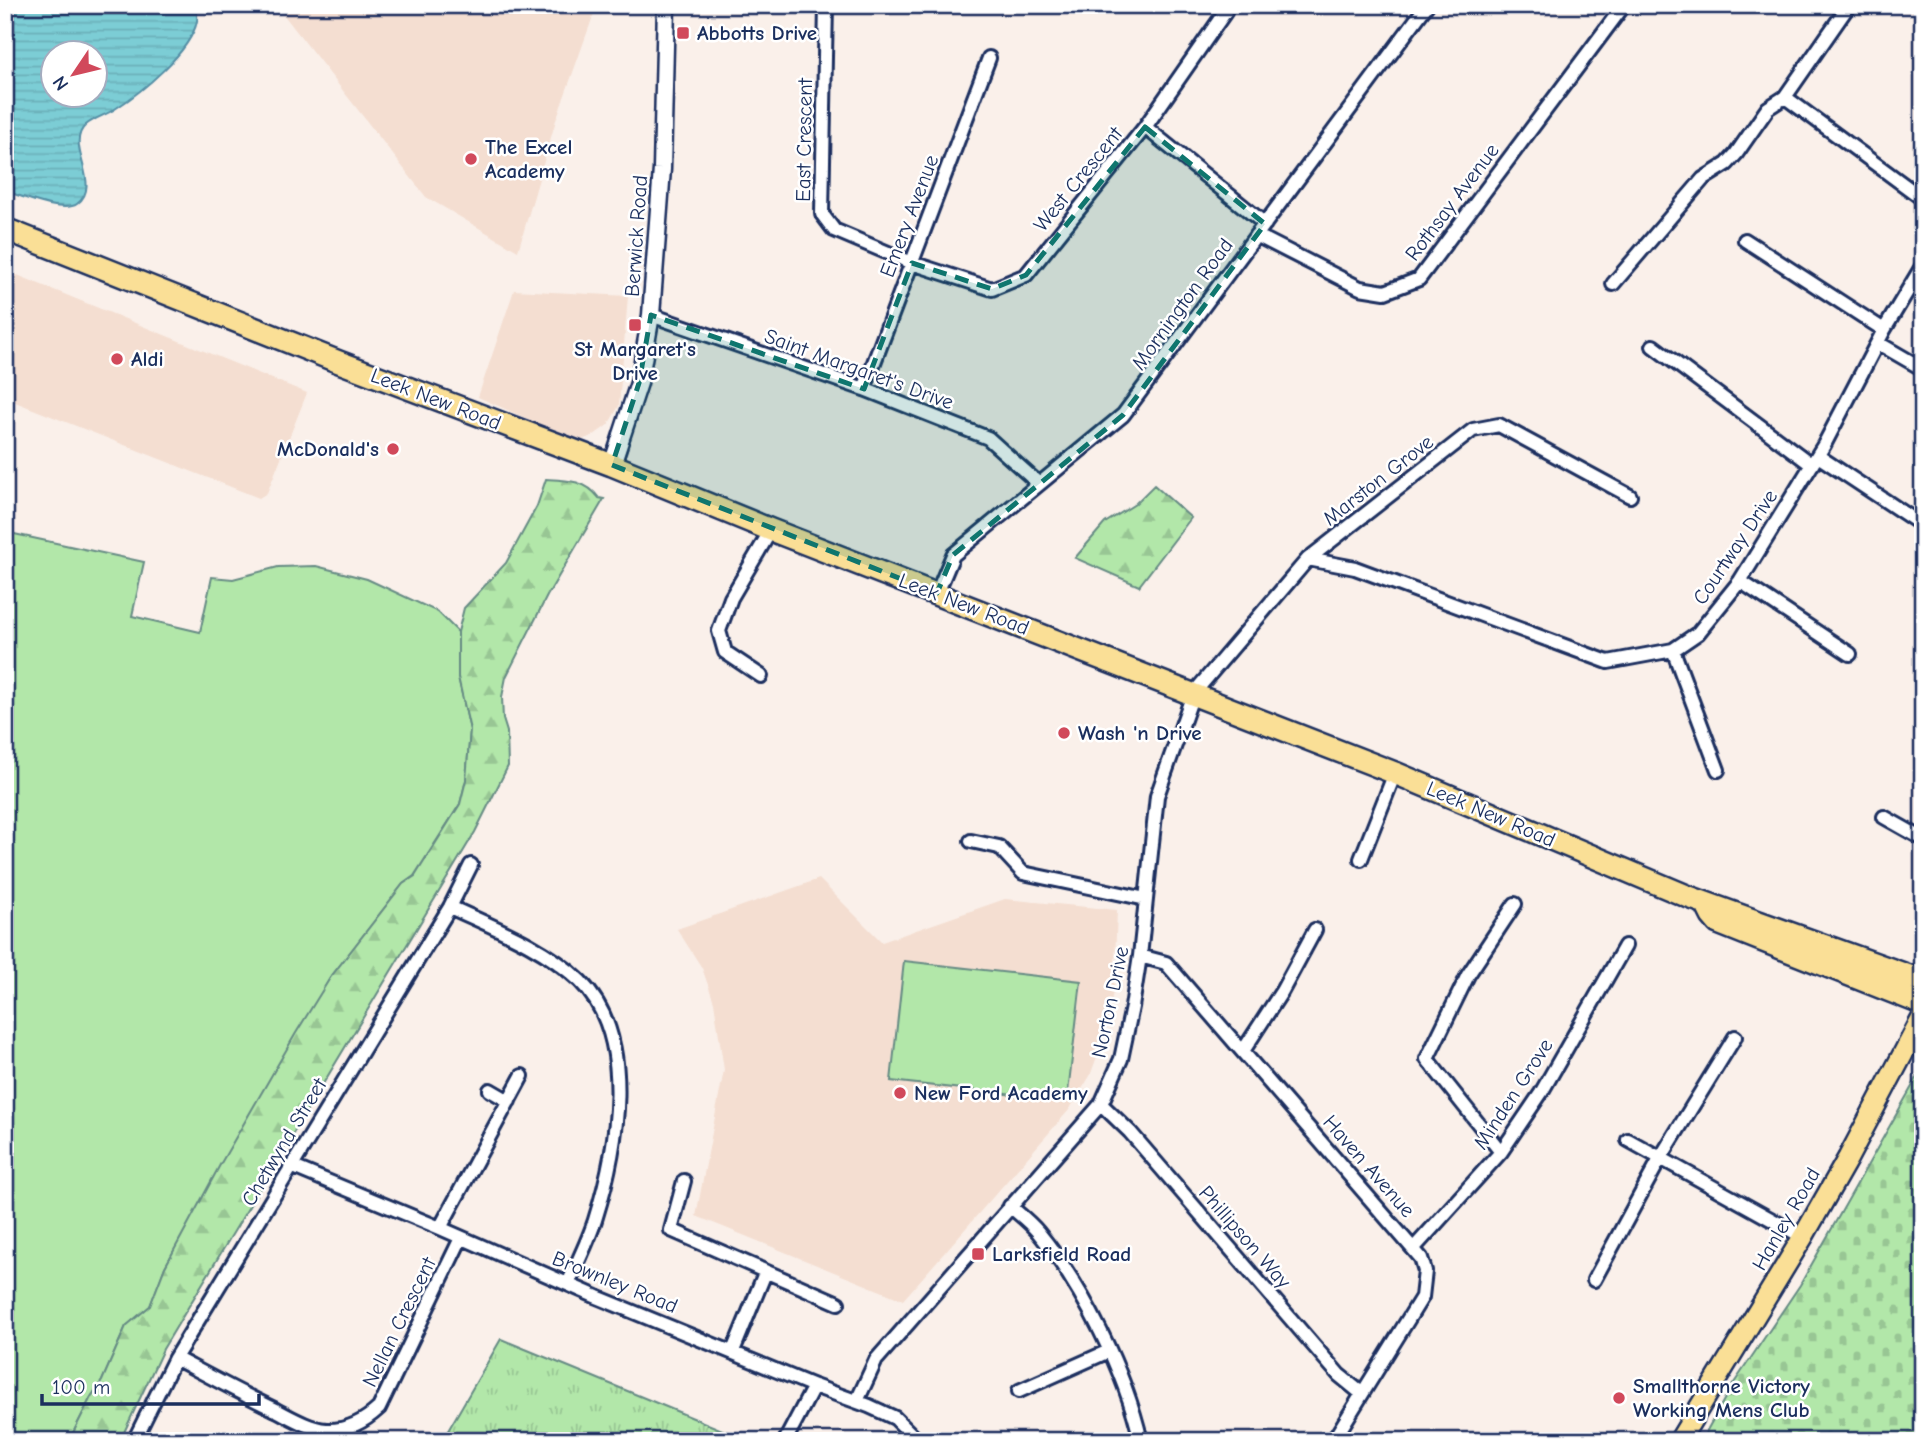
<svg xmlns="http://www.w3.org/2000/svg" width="1928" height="1446" font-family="'Comic Neue',sans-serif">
  <defs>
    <pattern id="forest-firs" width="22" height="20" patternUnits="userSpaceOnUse" patternTransform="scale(1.75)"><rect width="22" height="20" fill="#b2e7a9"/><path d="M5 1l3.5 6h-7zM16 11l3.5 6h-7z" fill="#98c694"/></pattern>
    <pattern id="cemetery-stones" width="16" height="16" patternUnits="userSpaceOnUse" patternTransform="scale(1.75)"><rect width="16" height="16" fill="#b2e7a9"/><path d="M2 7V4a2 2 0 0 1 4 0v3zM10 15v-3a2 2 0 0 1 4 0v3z" fill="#98c694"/></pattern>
    <pattern id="park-tufts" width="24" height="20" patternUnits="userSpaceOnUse" patternTransform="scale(1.75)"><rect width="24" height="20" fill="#b2e7a9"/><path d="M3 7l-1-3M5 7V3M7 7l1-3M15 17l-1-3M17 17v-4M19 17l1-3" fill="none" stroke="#98c694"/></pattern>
    <pattern id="water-rules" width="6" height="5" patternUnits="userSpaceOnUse" patternTransform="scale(1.75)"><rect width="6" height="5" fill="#7ccdd5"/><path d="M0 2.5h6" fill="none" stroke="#6bb0b9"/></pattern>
  </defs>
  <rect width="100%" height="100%" fill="#faf0ea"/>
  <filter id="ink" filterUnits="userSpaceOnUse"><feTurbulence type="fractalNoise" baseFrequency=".0143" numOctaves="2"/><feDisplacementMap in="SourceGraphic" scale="14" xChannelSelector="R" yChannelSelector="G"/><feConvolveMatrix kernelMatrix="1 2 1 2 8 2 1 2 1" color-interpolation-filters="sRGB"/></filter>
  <g filter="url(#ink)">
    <path fill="#f4ded1" d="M276,5H597L556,120L518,251L426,197Z
      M5,270L307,393L267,493L259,498L5,398Z
      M514,290L628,296L619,406L608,425L594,435L582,440L570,438L478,397Z
      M819,879L882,942L1005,899L1117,910L1114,987L1104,1037L1090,1076L1069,1110L903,1300L696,1216L724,1070L714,1002L702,968L677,929Z"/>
    <path fill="#b2e7a9" stroke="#668b84" stroke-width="2" d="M5,532L144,562L132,616L200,632L212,577L233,579L278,567L316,566L367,579L438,612L458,632V677L470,730L466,780L460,804L414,876L403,884L330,978L165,1267L150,1306L126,1326L102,1381L91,1397L69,1441H5Z
      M904,961L1081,981L1067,1101L891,1081Z"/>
    <path fill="url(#forest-firs)" stroke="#668b84" stroke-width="2" d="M546,479C567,480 586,480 599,498L604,499L547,596L506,677L502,697L503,719L507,732L508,766L475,832L163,1349L120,1441H69L91,1397L102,1381L126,1326L150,1306L165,1267L221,1163L296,1033L330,978L403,884L415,876L460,804L466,780L470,730L458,677V632L464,608L506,563L537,506Z
      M1154,485L1191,518L1139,586L1075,558L1105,523L1135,504Z"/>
    <path fill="url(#cemetery-stones)" stroke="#668b84" stroke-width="2" d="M1923,1067V1441H1701L1730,1389L1800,1285Z"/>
    <path fill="url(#park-tufts)" stroke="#668b84" stroke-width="2" d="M501,1339L749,1441H442Z"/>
    <path fill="url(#water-rules)" stroke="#558ea5" stroke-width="2" fill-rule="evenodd" d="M5,5H196C196,10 198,17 197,21C191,52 140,93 115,109C106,115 94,118 86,125C63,145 104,184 77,204C63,214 21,196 5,191ZM52,52H94V94H52Z"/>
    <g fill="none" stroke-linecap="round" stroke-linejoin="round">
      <defs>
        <path id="minor" d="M826,5L822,214L834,230L912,263L992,289L1026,275L1145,127L1225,12L1224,5
          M1785,97L1923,199
          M1145,127L1265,224
          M1256,235L1360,288L1385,292L1419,279L1624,5
          M1745,240L1884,330
          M1613,284L1703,179L1727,164L1736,154L1768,108L1785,97L1849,5
          M651,315L864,389L988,438L1039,484
          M1878,343L1923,369
          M1653,346L1812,465
          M864,389L989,58
          M1818,456L1919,523
          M1308,559L1355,568L1608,662L1673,650L1698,633L1740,581L1824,445L1884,330L1923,265
          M1740,581L1850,654
          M937,593L953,555L1123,415L1427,5
          M1673,650L1718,770
          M761,676L725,652L719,631L731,598L771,530
          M1884,817L1923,839
          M971,841L999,847L1023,873L1146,899
          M1361,859L1395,773
          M450,907C495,928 543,946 580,981C638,1038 617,1150 595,1220C588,1242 577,1263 568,1284
          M1140,956L1166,963L1421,1258L1425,1271L1422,1297L1333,1441
          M1243,1051L1282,991L1315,930
          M490,1090L509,1101
          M1101,1104L1130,1132L1339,1375L1361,1393
          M1628,1140L1803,1237
          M1501,1152L1427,1059L1468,975L1515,904
          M291,1166L440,1228L597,1297L814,1386L869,1406L895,1418L918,1441
          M684,1181L671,1230L838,1303
          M1010,1206C1019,1214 1030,1222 1038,1232C1083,1287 1125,1371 1141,1441
          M440,1228L522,1076
          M1414,1248L1501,1152L1541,1093L1625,946
          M1594,1280L1661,1157L1735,1037
          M733,1351L765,1273
          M175,1358C209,1376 242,1394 276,1410C292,1418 308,1428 326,1430C347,1431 364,1422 379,1408L461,1238
          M1019,1391L1109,1351
          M857,1401L876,1360L1101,1104L1121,1059L1132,1007L1140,956L1157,796L1193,694L1308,559L1473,430L1499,425L1630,496
          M134,1441L175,1358L450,907L471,865
          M785,1441L814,1386"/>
        <path id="tertiary" d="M612,465L639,383L651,315L662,169L666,5"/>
        <path id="primary" d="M1679,1441L1803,1237L1848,1158L1923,1016"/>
        <path id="trunk" d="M5,229L339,362L612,465L771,530L1395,773L1689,897L1923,981
          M1706,904L1712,916L1718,923L1923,1004"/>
      </defs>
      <use href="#minor" stroke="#1b2f5e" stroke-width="18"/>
      <use href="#tertiary" stroke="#1b2f5e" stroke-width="21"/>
      <use href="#primary" stroke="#1b2f5e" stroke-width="24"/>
      <use href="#trunk" stroke="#1b2f5e" stroke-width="26"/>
      <use href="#minor" stroke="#fff" stroke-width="12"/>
      <use href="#tertiary" stroke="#fff" stroke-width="16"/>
      <use href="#primary" stroke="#fadf96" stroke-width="19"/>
      <use href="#trunk" stroke="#fadf96" stroke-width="21"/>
    </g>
  </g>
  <path fill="#0f766e" fill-opacity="0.2" stroke="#0f766e" stroke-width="5" stroke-dasharray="14 9" stroke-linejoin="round" d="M1145,127L1265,224L1123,415L953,555L937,593L612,465L639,383L651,315L864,389L912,263L992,289L1026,275Z"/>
  <g fill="#d1495b" stroke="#fff" stroke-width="2.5">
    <rect x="676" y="26" width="14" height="14" rx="3.5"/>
    <circle cx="471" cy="159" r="7"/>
    <rect x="628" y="318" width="14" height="14" rx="3.5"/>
    <circle cx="117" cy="359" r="7"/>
    <circle cx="393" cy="449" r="7"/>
    <circle cx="1064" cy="733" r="7"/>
    <circle cx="900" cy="1093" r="7"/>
    <rect x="971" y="1247" width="14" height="14" rx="3.5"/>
    <circle cx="1619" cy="1398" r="7"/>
  </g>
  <g text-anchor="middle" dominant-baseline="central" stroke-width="5" stroke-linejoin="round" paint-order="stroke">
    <g font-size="21" font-weight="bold" fill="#1b2f5e" stroke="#fff" text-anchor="start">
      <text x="697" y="33">Abbotts Drive</text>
      <text x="485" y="147">The Excel<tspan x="485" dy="24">Academy</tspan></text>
      <text x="635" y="349" text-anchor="middle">St Margaret's<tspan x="635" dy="24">Drive</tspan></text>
      <text x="131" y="359">Aldi</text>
      <text x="379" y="449" text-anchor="end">McDonald's</text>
      <text x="1078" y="733">Wash 'n Drive</text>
      <text x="914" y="1093">New Ford Academy</text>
      <text x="992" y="1254">Larksfield Road</text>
      <text x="1633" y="1386">Smallthorne Victory<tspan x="1633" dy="24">Working Mens Club</tspan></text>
    </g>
    <g font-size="21" fill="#1b2f5e" stroke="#fff">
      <text transform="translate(804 140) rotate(-89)">East Crescent</text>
      <text transform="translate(1078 179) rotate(-51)">West Crescent</text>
      <text transform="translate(1452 202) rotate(-53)">Rothsay Avenue</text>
      <text transform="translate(909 216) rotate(-69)">Emery Avenue</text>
      <text transform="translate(636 236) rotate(-86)">Berwick Road</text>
      <text transform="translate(1182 304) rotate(-54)">Mornington Road</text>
      <text transform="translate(859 369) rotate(20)">Saint Margaret's Drive</text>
      <text transform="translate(436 399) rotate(21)">Leek New Road</text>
      <text transform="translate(1378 480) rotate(-38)">Marston Grove</text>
      <text transform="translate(1735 547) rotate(-56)">Courtway Drive</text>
      <text transform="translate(964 604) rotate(21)">Leek New Road</text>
      <text transform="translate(1491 814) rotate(23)">Leek New Road</text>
      <text transform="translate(1110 1002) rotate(-78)">Norton Drive</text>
      <text transform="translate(1513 1094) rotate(-57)">Minden Grove</text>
      <text transform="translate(284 1142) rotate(-59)">Chetwynd Street</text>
      <text transform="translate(1369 1166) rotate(49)">Haven Avenue</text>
      <text transform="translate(1786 1219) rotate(-60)">Hanley Road</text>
      <text transform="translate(1245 1237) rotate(49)">Phillipson Way</text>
      <text transform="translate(615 1282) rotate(22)">Brownley Road</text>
      <text transform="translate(399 1322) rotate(-64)">Nellan Crescent</text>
    </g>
  </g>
  <rect width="1928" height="1446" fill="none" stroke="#fff" stroke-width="28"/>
  <rect x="14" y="14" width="1900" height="1418" fill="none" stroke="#1b2f5e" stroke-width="2.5" filter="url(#ink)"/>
  <g transform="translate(74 74) rotate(235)"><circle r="33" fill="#ffffff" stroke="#a4acbf" stroke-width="2"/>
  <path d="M0-5L12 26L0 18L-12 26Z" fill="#d1495b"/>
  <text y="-10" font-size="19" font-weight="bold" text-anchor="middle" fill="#1b2f5e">N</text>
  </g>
  <path d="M42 1394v10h217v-10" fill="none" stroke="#1b2f5e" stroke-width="3.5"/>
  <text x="52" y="1394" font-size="21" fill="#1b2f5e" stroke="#ffffff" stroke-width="5" paint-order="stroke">100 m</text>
</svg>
